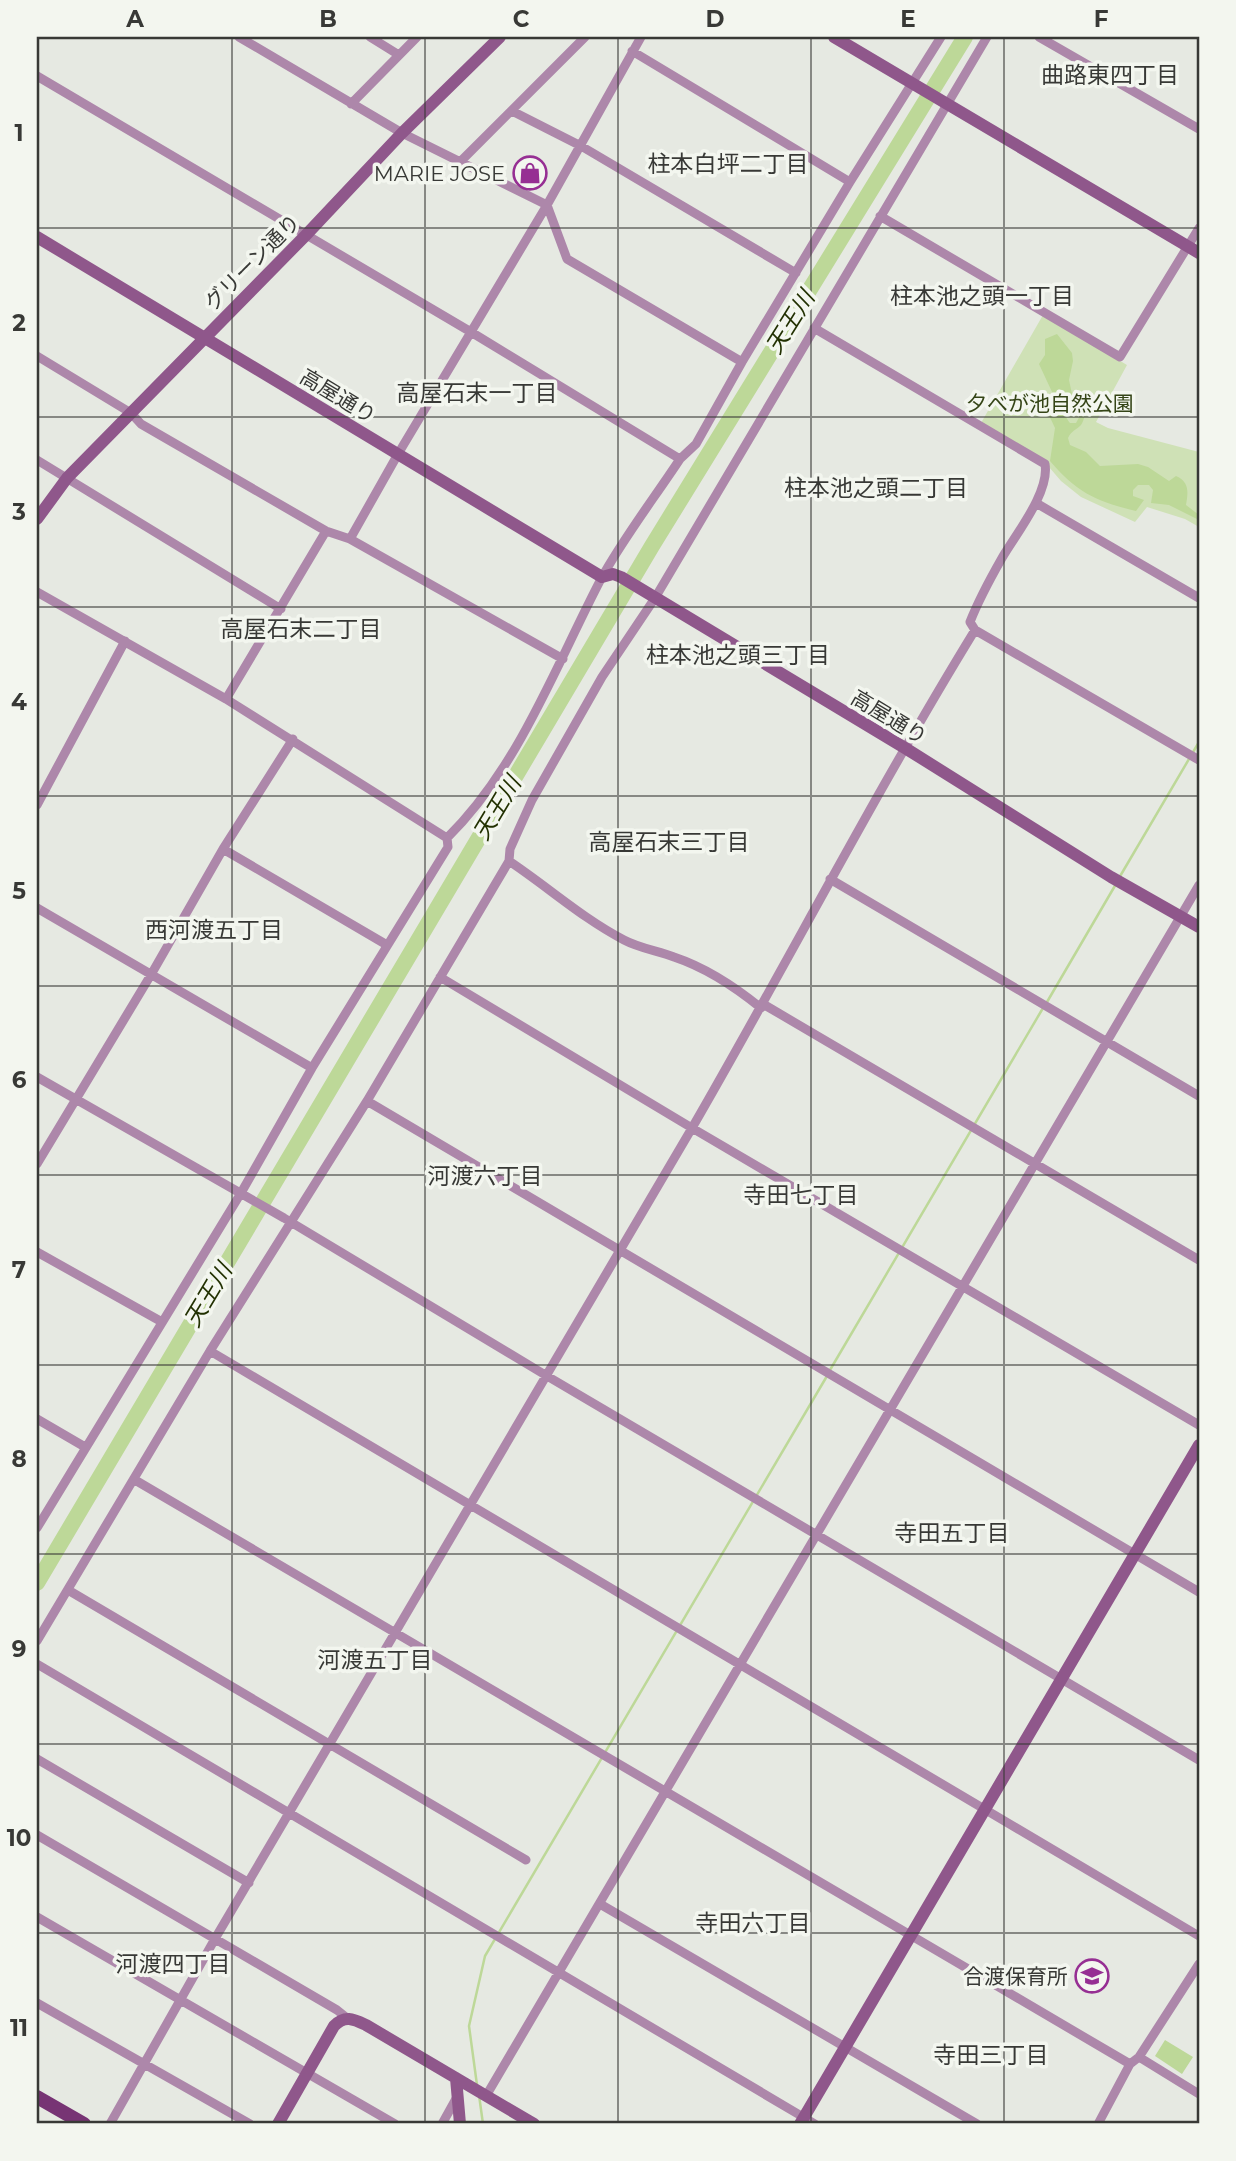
<svg xmlns="http://www.w3.org/2000/svg" width="1236" height="2161" font-family="Montserrat,'Noto Sans JP',sans-serif">
  <rect width="100%" height="100%" fill="#e6e9e2"/>
  <path fill="#cfe1b6" d="M1043,315L1127,365L1096,422L1108,428L1199,452V527L1185,519L1147,507L1135,522L1081,497L1061,481L1049,467L981,423Z"/>
  <path fill="#bdd898" d="M1057,334L1072,353L1073,361L1069,380L1072,394L1069,401L1073,404C1066,411 1061,411 1070,423H1076L1088,401L1091,403C1085,411 1085,419 1081,425C1076,430 1071,431 1068,438L1070,445L1086,452L1100,466L1138,464L1148,467L1169,481L1176,476C1190,482 1188,493 1186,505L1199,515V520L1169,505L1151,503L1153,490L1149,485H1138L1133,490V496L1144,500L1136,511C1097,502 1076,492 1050,461L1055,428L1047,411L1053,394L1039,364L1045,355V339Z
    M1165,2040L1193,2057L1182,2074L1155,2056Z"/>
  <g fill="none" stroke-linecap="round" stroke-linejoin="round">
    <path stroke="#bdd898" stroke-width="2.5" d="M1119,878L1199,742
      M1047,1002L1116,884
      M830,1370L1043,1008
      M477,2085L469,2026L485,1956L827,1376
      M479,2095L483,2124"/>
    <path stroke="#bdd898" stroke-width="16" d="M37,1583L652,546L965,37"/>
    <path stroke="#ad87aa" stroke-width="9" d="M239,37L402,133L547,205L567,259L742,362
      M370,37L399,55
      M1039,37L1199,129
      M632,51L850,182
      M37,76L471,332L680,459
      M351,104L417,37
      M512,111L581,146L796,273
      M460,162L585,37
      M880,216L1120,357L1199,228
      M814,328L1045,464C1050,492 1016,534 1002,558C990,579 979,599 970,622L975,630L1199,760
      M37,356L131,413L141,424L326,531L350,539L563,659
      M37,460L281,609
      M1036,503L1199,598
      M350,539L398,454L547,205L641,37
      M37,592L226,699L447,838
      M226,699L326,531
      M37,805L125,641
      M223,849L387,945
      M509,861C548,887 582,918 624,940C639,948 658,951 674,957C707,968 734,986 761,1008
      M830,879L1199,1096
      M37,908L312,1068
      M440,977L692,1128L1199,1425
      M763,1004L1199,1260
      M37,1077L284,1218L547,1376L1199,1760
      M367,1101L1199,1592
      M37,1164L152,973L223,849L293,739
      M37,1252L162,1322
      M210,1351L1199,1936
      M37,1419L85,1447
      M135,1480L1130,2064
      M37,1528L241,1193L312,1068L448,847L447,838C519,767 555,667 601,579C622,540 655,497 680,459L696,444L742,362L850,182L941,37
      M68,1590L526,1860
      M37,1641L210,1351L367,1101L509,861L510,849L532,800L602,677L655,598L987,37
      M37,1664L815,2124
      M37,1759L249,1883
      M37,1835L337,2010L347,2018
      M600,1904L977,2124
      M37,1917L395,2124
      M37,2003L250,2124
      M1139,2057L1199,2094
      M486,2096L1199,885
      M110,2124L216,1937L692,1128C788,962 875,793 975,630
      M442,2124L457,2097
      M1098,2124L1130,2064L1139,2057L1199,1964"/>
    <path stroke="#8f578b" stroke-width="12" d="M834,37L1199,253
      M37,237L602,577L613,574L621,577L905,748L1111,877L1199,927
      M37,519L67,478L306,235L402,133L500,37
      M456,2078L460,2124
      M278,2124L334,2026C345,2015 353,2019 366,2025L534,2124
      M800,2124L1199,1445"/>
    <path stroke="#773474" stroke-width="14" d="M37,2097L84,2124"/>
  </g>
  <path fill="none" stroke="#383936" stroke-width="2" stroke-opacity="0.55" d="M232,37V2124M425,37V2124M618,37V2124M811,37V2124M1004,37V2124M37,228H1199M37,417H1199M37,607H1199M37,796H1199M37,986H1199M37,1175H1199M37,1365H1199M37,1554H1199M37,1744H1199M37,1933H1199"/>
  <defs>
    <symbol id="shop-ring" viewBox="-11 -11 22 22"><circle r="9.5" fill="#f3f6ef" stroke="#962f93" stroke-width="1.5"/><path d="M-5-2.5h2.3a2.7 3.5 0 0 1 5.4 0H5L5.5 6h-11ZM-1.5-2.5h3a1.5 2.3 0 0 0-3 0Z" fill="#962f93"/></symbol>
    <symbol id="school-ring" viewBox="-11 -11 22 22"><circle r="9.5" fill="#f3f6ef" stroke="#962f93" stroke-width="1.5"/><path d="M0-5L7-2L0 1L-7-2ZM-4 1L0 2.5L4 1V4Q0 6-4 4Z" fill="#962f93"/></symbol>
  </defs>
  <g fill-rule="evenodd">
    <use href="#shop-ring" x="511" y="154" width="38" height="38"/>
    <use href="#school-ring" x="1073" y="1957" width="38" height="38"/>
  </g>
  <g text-anchor="middle" dominant-baseline="central" stroke-width="7" stroke-linejoin="round" paint-order="stroke">
    <g font-size="21" fill="#383936" stroke="#f3f6ef" text-anchor="end">
      <text x="505" y="173">MARIE JOSE</text>
      <text x="1068" y="1976">合渡保育所</text>
    </g>
    <g font-size="21" fill="#383936" stroke="#f3f6ef">
      <text transform="translate(252 262) rotate(-45)">グリーン通り</text>
      <text transform="translate(338 396) rotate(31)">高屋通り</text>
      <text transform="translate(889 717) rotate(31)">高屋通り</text>
    </g>
    <g font-size="21" fill="#344416" stroke="#f3f6ef">
      <text x="1050" y="403">夕べが池自然公園</text>
    </g>
    <g font-size="23" fill="#383936" stroke="#f3f6ef">
      <text x="1110" y="75">曲路東四丁目</text>
      <text x="728" y="164">柱本白坪二丁目</text>
      <text x="982" y="296">柱本池之頭一丁目</text>
      <text x="477" y="393">高屋石末一丁目</text>
      <text x="876" y="488">柱本池之頭二丁目</text>
      <text x="301" y="629">高屋石末二丁目</text>
      <text x="738" y="655">柱本池之頭三丁目</text>
      <text x="669" y="842">高屋石末三丁目</text>
      <text x="214" y="930">西河渡五丁目</text>
      <text x="485" y="1176">河渡六丁目</text>
      <text x="801" y="1195">寺田七丁目</text>
      <text x="952" y="1533">寺田五丁目</text>
      <text x="375" y="1660">河渡五丁目</text>
      <text x="753" y="1923">寺田六丁目</text>
      <text x="173" y="1964">河渡四丁目</text>
      <text x="991" y="2055">寺田三丁目</text>
    </g>
    <g font-size="23" font-style="italic" fill="#223102" stroke="#f3f6ef">
      <text transform="translate(790 322) rotate(-58)">天王川</text>
      <text transform="translate(497 808) rotate(-59)">天王川</text>
      <text transform="translate(208 1295) rotate(-59)">天王川</text>
    </g>
  </g>
  <rect width="1236" height="2161" fill="none" stroke="#f3f6ef" stroke-width="77"/>
  <rect x="38" y="38" width="1160" height="2084" fill="none" stroke="#383936" stroke-width="2.5"/>
  <g font-size="23" text-anchor="middle" font-weight="bold" fill="#383936">
    <text x="135" y="27">A</text>
    <text x="328" y="27">B</text>
    <text x="521" y="27">C</text>
    <text x="715" y="27">D</text>
    <text x="908" y="27">E</text>
    <text x="1101" y="27">F</text>
    <text x="19" y="141">1</text>
    <text x="19" y="331">2</text>
    <text x="19" y="520">3</text>
    <text x="19" y="710">4</text>
    <text x="19" y="899">5</text>
    <text x="19" y="1088">6</text>
    <text x="19" y="1278">7</text>
    <text x="19" y="1467">8</text>
    <text x="19" y="1657">9</text>
    <text x="19" y="1846">10</text>
    <text x="19" y="2036">11</text>
  </g>
</svg>
